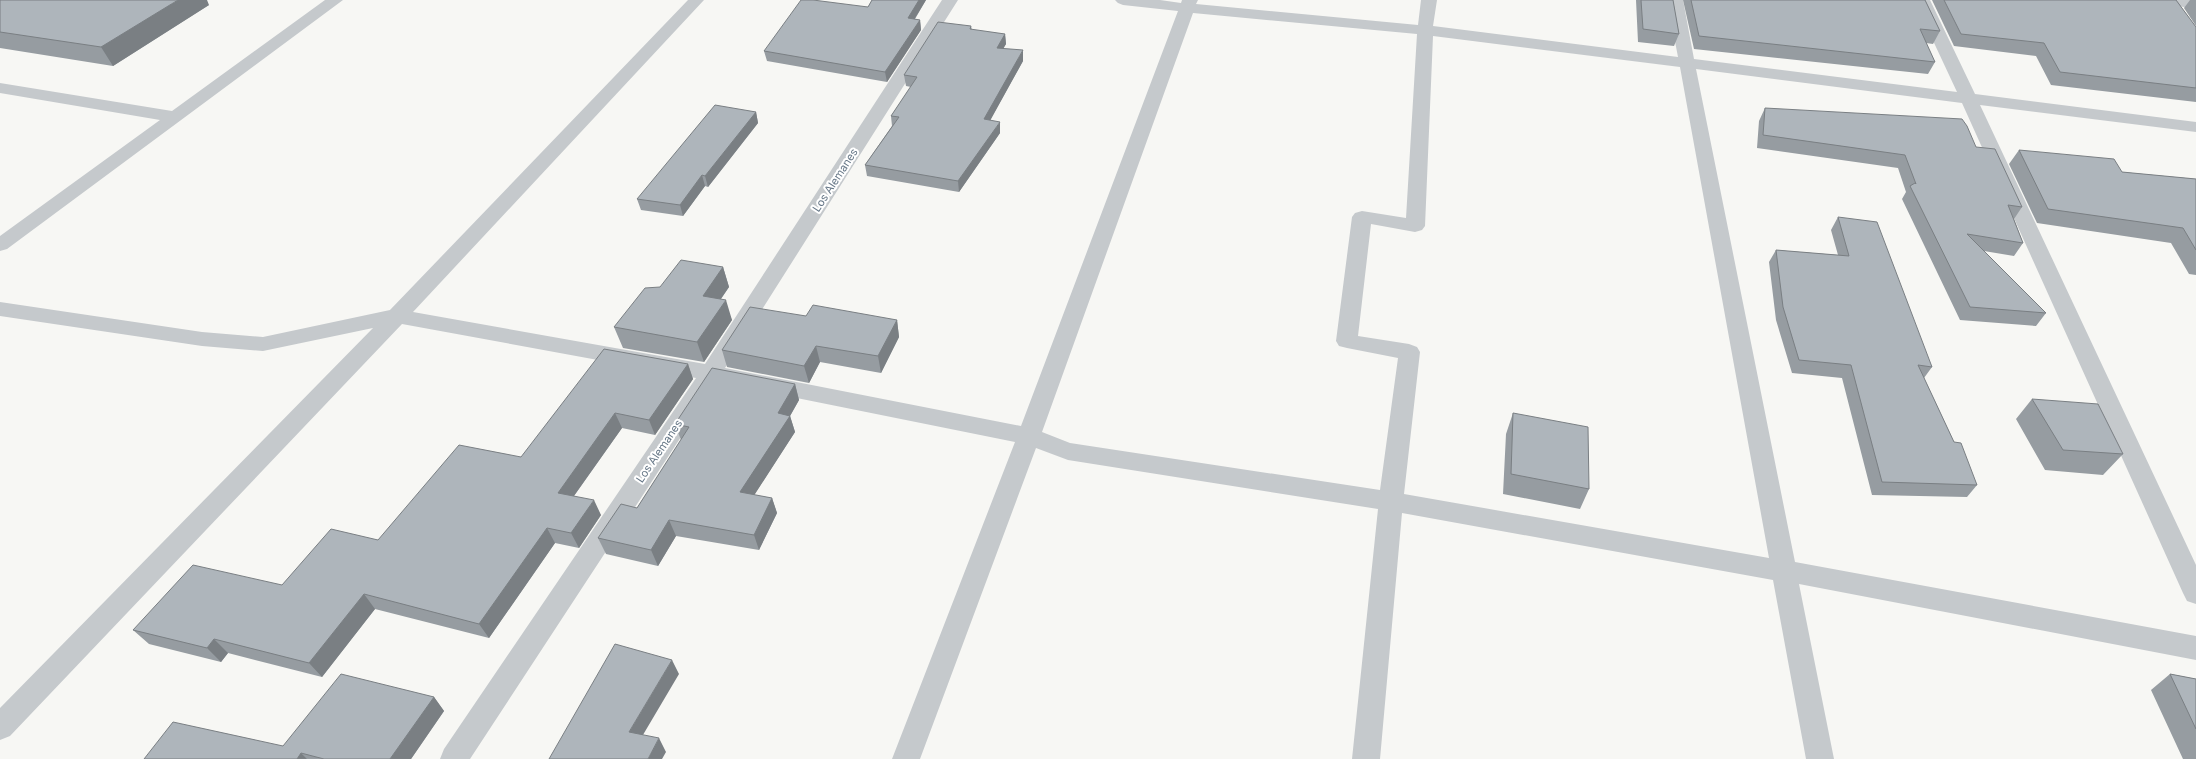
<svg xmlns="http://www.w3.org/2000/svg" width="2196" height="759" font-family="Inter,sans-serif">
  <rect width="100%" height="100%" fill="#f7f7f4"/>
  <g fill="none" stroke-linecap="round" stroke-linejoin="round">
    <path fill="#c5c9cc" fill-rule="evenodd" d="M325,0H343L7,249L0,251V236L160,120L0,93V83L172,111Z
      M688,0H704L413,312L705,364L942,0H958L725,368L1021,426L1178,11L1123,5L1118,3L1115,0H1160L1181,3L1182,0H1198L1196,4L1418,25L1421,0H1437L1433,26L1678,57L1667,0H1683L1694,59L1957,92L1914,0H1930L1975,94L2196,122V132L1980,105L2196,565V604L2187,601L2183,593L1962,103L1696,69L1795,562L2196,636V660L1799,584L1834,759H1806L1773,580L1402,513L1380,759H1352L1378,509L1068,460L1036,448L920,759H892L1015,442L717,382L470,759H440L444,749L696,378L402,324L10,736L0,740V708L373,328L263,351L202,346L0,316V302L202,332L263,337L390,310ZM1193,13L1417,34L1406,218L1362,211L1355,213L1352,217L1336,341L1339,346L1347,348L1398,358L1380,490L1070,443L1042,432ZM1433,36L1680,67L1769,558L1404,494L1420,352L1417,347L1409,344L1358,336L1371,224L1415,232L1422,230L1425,226Z
      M2164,0H2196V10L2167,3Z"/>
  </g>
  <path fill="#969ca1" d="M0,0L209,5L113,66L0,48Z
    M872,0H926L915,19L920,20L921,30L887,82L767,61L764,51L868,7Z
    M1636,0H1673L1679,34L1674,46L1638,42Z
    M1683,0H1925L1940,31L1933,44L1926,43L1935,62L1928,74L1694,49Z
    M1932,0H2176L2196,27V102L2051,85L2036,56L1954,46Z
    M2190,0H2196V26L2184,8Z
    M971,26L972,30L1005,34L1006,44L1003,48L1023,61L990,120L1000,133L959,192L867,176L865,165L892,126L891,116L911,87L906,86L904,75Z
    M1765,108L1976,147L2022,207L2014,219L2023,243L2014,256L1984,251L2046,313L2036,326L1960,320L1902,199L1906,192L1898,168L1757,148L1759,121Z
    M756,112L758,123L708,187L705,186L683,216L641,210L637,199Z
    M2019,150L2122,172L2196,179V275L2189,274L2171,243L2037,223L2009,164Z
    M1838,217L1932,367L1924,378L1954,442L1977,485L1967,497L1872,495L1842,378L1792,373L1776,320L1769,262L1776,250L1838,255L1831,230Z
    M723,267L729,287L721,299L732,320L704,362L623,348L614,327L660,287Z
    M806,316L897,320L899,337L881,373L820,362L809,383L727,367L722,350Z
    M688,364L693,379L655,435L622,428L574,496L601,515L579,548L555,543L489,638L375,609L322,677L228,653L221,662L149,644L133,630L282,585L378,540Z
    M795,384L799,400L790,416L795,432L754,495L772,498L777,513L759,550L676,536L658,566L606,554L598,538L637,508L681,440L675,424Z
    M2032,399L2123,454L2103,475L2045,470L2016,419Z
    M1513,413L1589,489L1580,509L1503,494L1506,434Z
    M2170,674L2196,679V759H2183L2151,690Z
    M434,697L444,711L411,759H144L283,746Z"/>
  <path fill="#7a7f83" d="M178,0H207L209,5L113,66L101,47Z
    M919,0H926L909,28L908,18Z
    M920,20L921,30L887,82L885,72Z
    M1005,34L1006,44L998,58L997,48Z
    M1023,50V61L985,130L984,119Z
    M756,112L758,123L708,187L705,176Z
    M1000,122V133L959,192L958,181Z
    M702,175L705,186L683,216L680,205Z
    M723,267L729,287L709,316L703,296Z
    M726,300L732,320L704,362L697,342Z
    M897,320L899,337L881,373L878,356Z
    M816,346L820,362L809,383L804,366Z
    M688,364L693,379L655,435L649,420Z
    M795,384L799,400L790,416L795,432L746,508L740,492L778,413Z
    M615,413L622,428L566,507L558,493Z
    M772,498L777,513L759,550L754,535Z
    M594,500L601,515L579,548L571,533Z
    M669,520L676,536L658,566L651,550Z
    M547,528L555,543L489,638L479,624Z
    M364,594L375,609L322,677L309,663Z
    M214,639L228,653L221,662L207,648Z
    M672,660L679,674L637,745L629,732Z
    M434,697L444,711L411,759H390Z
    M659,738L666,752L662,759H648Z
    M301,753L307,759H297Z"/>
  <path fill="#aeb5bb" stroke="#7a7f83" d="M0,0H178L101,47L0,32Z
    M801,0H813L868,7L872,0H919L908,18L920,20L885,72L764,51Z
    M1641,0H1673L1679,34L1643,29Z
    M1691,0H1925L1940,31L1920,29L1935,62L1699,36Z
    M1944,0H2176L2196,27V88L2060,72L2044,43L1961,34Z
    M938,22L971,26L970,29L1005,34L997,48L1023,50L984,119L1000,122L958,181L865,165L899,117L891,116L917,77L904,75Z
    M715,105L756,112L705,176L702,175L680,205L637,199Z
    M1765,108L1962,119L1967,126L1976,147L1995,149L2022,207L2008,205L2023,243L1967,234L2046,313L1970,307L1910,186L1915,183L1916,184L1905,155L1763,135Z
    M2019,150L2114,159L2122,172L2196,179V250L2183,228L2048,209Z
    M1838,217L1877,222L1932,367L1918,365L1954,442L1961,443L1977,485L1882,482L1851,365L1799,360L1783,307L1776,250L1849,256Z
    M681,260L723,267L703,296L726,300L697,342L614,327L645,288L660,287Z
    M813,305L897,320L878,356L816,346L804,366L722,350L750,307L806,316Z
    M604,349L688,364L649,420L615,413L558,493L594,500L571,533L547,528L479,624L364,594L309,663L214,639L207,648L133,630L193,565L282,585L331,529L378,540L459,445L521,457Z
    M712,368L795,384L778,413L790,416L740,492L772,498L754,535L669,520L651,550L598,538L621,504L637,508L689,427L675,424Z
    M2032,399L2098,404L2123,454L2063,450Z
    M1513,413L1588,427L1589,489L1511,474Z
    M615,644L672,660L629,732L659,738L648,759H549Z
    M341,674L434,697L390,759H324L301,753L297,759H144L173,722L283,746Z
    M2170,674L2196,679V729Z"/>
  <g text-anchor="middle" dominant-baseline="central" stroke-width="4" stroke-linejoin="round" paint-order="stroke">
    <g font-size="11" fill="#657686" stroke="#fff">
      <text transform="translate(835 180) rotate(-57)">Los Alemanes</text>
      <text transform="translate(659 451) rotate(-56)">Los Alemanes</text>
    </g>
  </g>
</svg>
